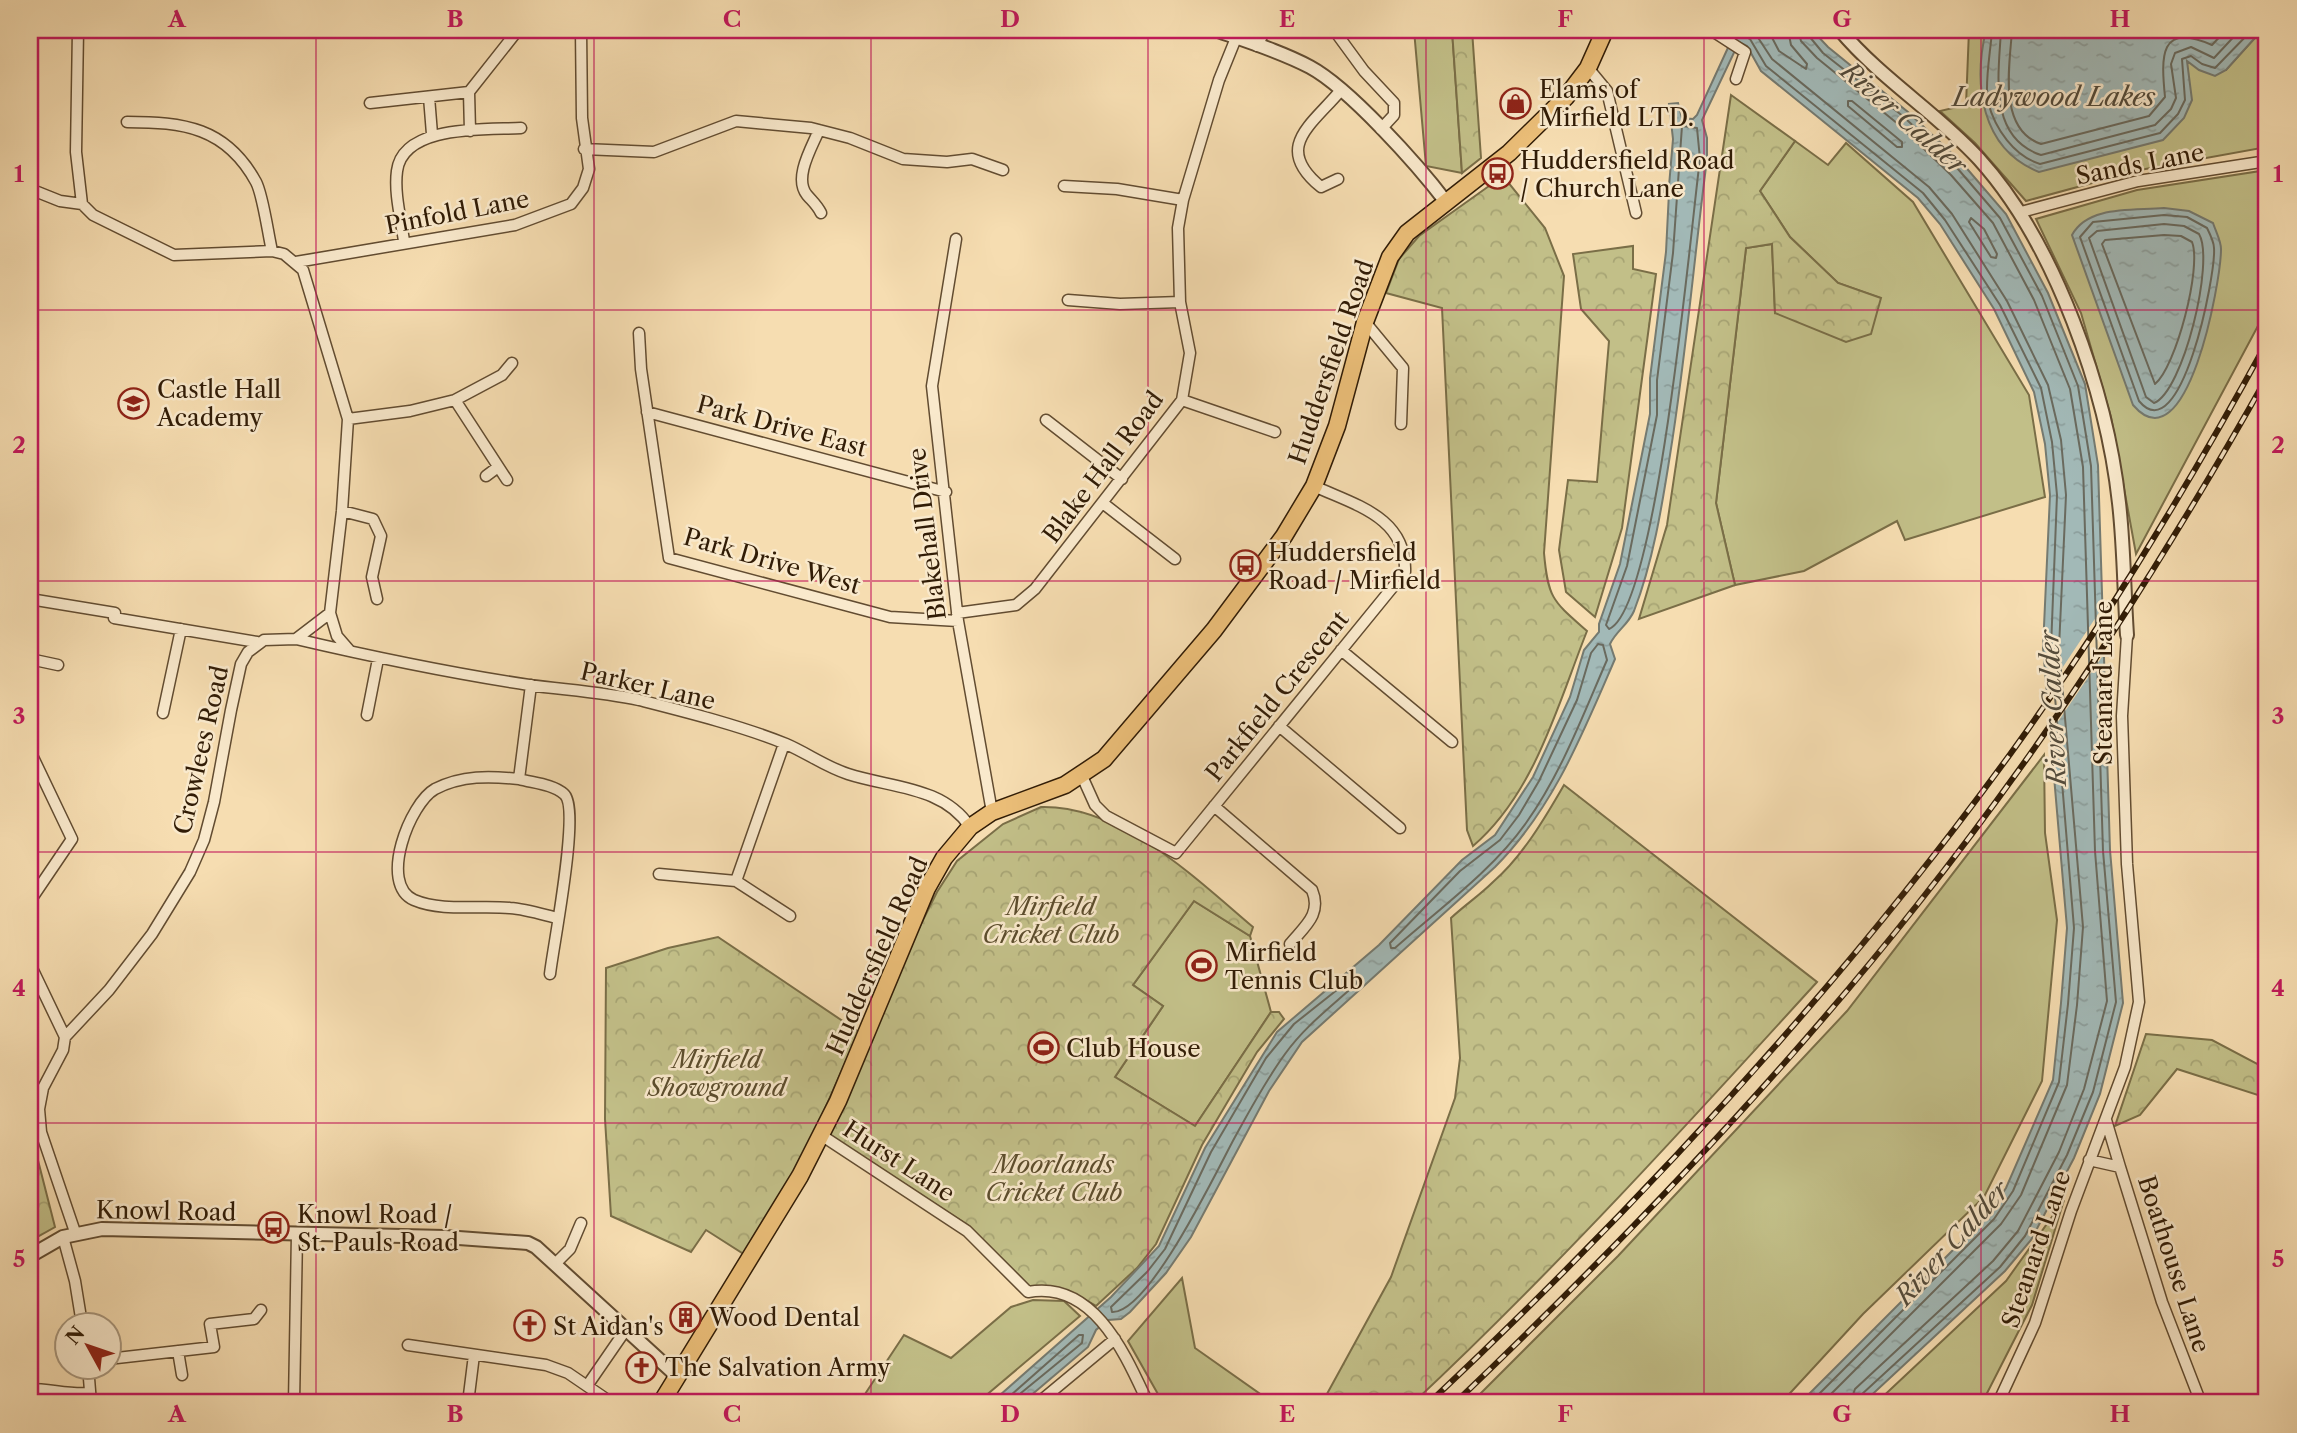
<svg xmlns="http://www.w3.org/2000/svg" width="2297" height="1433" font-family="'Libre Caslon Text',serif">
  <defs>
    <pattern id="forest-crowns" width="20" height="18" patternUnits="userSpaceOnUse" patternTransform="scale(1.75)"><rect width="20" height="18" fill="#c2bf88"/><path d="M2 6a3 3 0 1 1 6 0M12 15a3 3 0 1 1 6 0" fill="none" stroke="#a7a474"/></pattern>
    <pattern id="water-ripples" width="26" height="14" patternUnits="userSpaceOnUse" patternTransform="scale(1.75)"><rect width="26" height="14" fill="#a2b9b7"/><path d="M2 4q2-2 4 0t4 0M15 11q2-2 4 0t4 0" fill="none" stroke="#8c9e9c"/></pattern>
  </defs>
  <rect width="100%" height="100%" fill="#f6ddb1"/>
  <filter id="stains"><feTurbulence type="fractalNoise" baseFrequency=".00286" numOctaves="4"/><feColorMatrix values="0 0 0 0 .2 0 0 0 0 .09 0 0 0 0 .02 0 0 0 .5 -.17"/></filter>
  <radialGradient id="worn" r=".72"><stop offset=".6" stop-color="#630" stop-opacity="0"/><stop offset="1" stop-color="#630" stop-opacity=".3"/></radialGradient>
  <path fill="#c2bf88" stroke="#7a6e47" stroke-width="2" d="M1414,30H1452L1462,173L1426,166Z
    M1969,30H1986L1981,102L2187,60L2226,70L2262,30H2267V147L2140,170L2026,201L1975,143L1940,111L1966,105Z
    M1795,141L1828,165L1846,143L1913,202L2029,395L2045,497L1905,540L1897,521L1804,571L1735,585L1716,503L1746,248L1772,244L1775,313L1880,298L1838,283L1790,237L1760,191Z
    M2267,170V309L2136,554L2111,417L2081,313L2036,219L2137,190Z
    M2044,755L2045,833L2057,920L2042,1081L1984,1197L1863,1314L1781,1403H1471L1618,1256L1847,1011Z
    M1194,901L1250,936L1271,1012L1195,1126L1115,1077L1163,1006L1133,985Z
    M2064,1200L2032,1305L1982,1403H1876L2006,1281Z
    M1182,1278L1195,1348L1273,1403H1163L1128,1341Z
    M1033,1300L1064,1301L1080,1316L977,1403H874L865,1394L904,1335L951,1358L1011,1307Z"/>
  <path fill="url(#forest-crowns)" stroke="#7a6e47" stroke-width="2" d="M1452,30H1472L1481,158L1462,173Z
    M1731,95L1795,141L1760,191L1790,237L1838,283L1881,298L1871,334L1846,342L1775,313L1772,244L1746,248L1716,503L1735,585L1639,619L1667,525Z
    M1503,176L1545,228L1564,276L1544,553C1548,599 1553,601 1587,631C1558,704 1535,793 1473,846L1467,830L1442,308L1386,293L1399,259L1419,236Z
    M1633,246V269L1656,274L1622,528L1595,617L1566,592L1559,550L1568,480L1597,482L1609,341L1581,309L1573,254Z
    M1564,785L1817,982C1686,1126 1555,1270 1413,1403H1322L1391,1277L1455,1098L1460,1058L1451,918C1465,905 1480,895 1493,882C1522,857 1545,818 1564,785Z
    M1041,807C1121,805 1195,878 1253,927L1250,936L1194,901L1133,985L1163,1006L1115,1077L1195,1126L1271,1012H1279L1284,1019L1257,1052L1202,1145L1156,1244L1137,1268L1096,1306C1076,1294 1053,1280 1029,1289L969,1226L827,1133L904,958L937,892L957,861L1003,824Z
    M718,937L859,1032L815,1131L750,1258L706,1230L691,1252L611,1216L605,1119L606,968L668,948Z
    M2146,1034L2212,1040L2267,1069V1098L2177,1069L2140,1115L2115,1126Z
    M30,1129L55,1227L30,1241Z"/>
  <path fill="url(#water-ripples)" stroke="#757a70" stroke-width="2" d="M1726,30H1812L1828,47L1908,112L1963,164L2006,214L2048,293L2085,384L2098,465L2110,850L2123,1003L2100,1094L2074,1158L2031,1240L2005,1271L1863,1403H1800L1988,1215L2006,1188L2053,1080L2061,1003L2067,928L2043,648L2050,495L2045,444L2034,392L1994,309L1940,224L1918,198L1761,71L1747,46L1739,42L1702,120L1707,138V159C1694,258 1686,357 1670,455C1662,506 1653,562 1634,611C1628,625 1616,631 1610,644L1615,659C1583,733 1553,809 1495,867L1302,1042L1269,1091L1191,1237L1166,1273L1130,1312L1121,1319L1108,1320L1096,1330L1088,1347L1022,1403H991L1111,1297L1159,1246L1205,1148L1277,1032L1379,945L1462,860L1495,835L1533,777L1570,697L1584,650L1599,632V624L1620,564L1650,414V378L1666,252L1669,192H1664L1663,186H1669L1673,139L1669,104L1678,103L1682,118L1693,119L1697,115L1732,39Z
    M1986,30H2262L2226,70L2215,76L2199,70L2187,61L2192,100L2184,118L2163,140L2039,172C1981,149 1973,85 1986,30Z
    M2164,208L2189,211L2213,223C2216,232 2221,241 2221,249C2221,282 2187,468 2133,405L2072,235C2088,205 2134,211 2164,208Z"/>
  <path fill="#f6ddb1" d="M2106,602V651L2049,735L2045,694Z"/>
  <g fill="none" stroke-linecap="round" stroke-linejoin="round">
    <path stroke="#6a6a5e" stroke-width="2" d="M1733,30L1750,39L1766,66L1923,193L1945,220L2000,305L2041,388L2052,442L2057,495L2051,648L2074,928L2068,1004L2059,1082L2013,1191L1994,1219L1810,1403
      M1753,30L1772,59L1929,187L1952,214L2007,301L2048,385L2061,440L2066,495L2059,648L2083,927L2077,1005L2067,1085L2021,1195L2001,1224L1822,1403
      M1768,30L1779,51L1806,69L1807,64L1791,45L1788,30
      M1798,30L1801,41L1817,58L1898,124L1951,175L1993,223L2034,300L2070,389L2083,467L2095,851L2107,1001L2084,1089L2059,1152L2018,1231L1993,1261L1855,1389L1850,1403
      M1807,30L1809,36L1823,53L1904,117L1958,169L2000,218L2042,296L2078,386L2091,466L2103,851L2116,1002L2093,1092L2067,1155L2025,1236L2000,1267L1861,1395L1859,1403
      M1992,30C1991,49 1984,85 1988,102C1995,129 2014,156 2040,164L2160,133L2178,114L2185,100L2182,59L2191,56L2202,64L2215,68L2252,30
      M2001,30C1999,72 1987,137 2041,155L2155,125L2171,109L2176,98L2171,64L2175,53L2191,47L2214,58L2240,30
      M2012,30C2010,64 1997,129 2041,144L2149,116L2165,97C2161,57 2159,21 2212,45L2226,30
      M1848,101H1852L1902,142V147H1897L1848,106Z
      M1682,126L1697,128L1700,159C1691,225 1658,609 1609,629L1606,625L1627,566L1657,415V380L1673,253Z
      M2164,215L2187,217L2207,228C2210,234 2214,242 2214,248C2216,275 2181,452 2139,401L2080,237L2093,222Z
      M1971,218L1984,229L1997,254L1996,258L1991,257L1969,222Z
      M2164,224L2184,226L2199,234C2215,261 2183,392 2154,403L2146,397L2089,238L2097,231Z
      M2164,235L2181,236L2192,242C2202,267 2176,367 2155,384L2102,244L2105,240Z
      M1598,644L1603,645L1607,660C1583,715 1561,774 1526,823C1492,871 1439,909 1395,948H1391L1390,943L1460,871L1500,840L1519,815L1539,781L1577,700L1591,653Z
      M1352,978H1356L1357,983C1332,1006 1305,1026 1285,1054C1266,1080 1251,1108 1235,1137C1218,1168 1149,1314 1112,1312L1111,1307L1147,1272L1165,1249L1211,1152L1266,1058L1294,1024Z
      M1002,1403L1079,1335H1083L1082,1343L1021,1393L1018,1403"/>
    <defs>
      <path id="minor" d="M78,30L76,152L82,204
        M1334,30L1364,71L1394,103V115L1381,129
        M1711,30L1745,52L1736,79
        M1257,46L1265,30
        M1588,68L1607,91L1636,213
        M469,92L470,131
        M429,97L432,134
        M370,103L469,92L518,30
        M127,122C183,122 226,127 256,182C263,195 268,234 272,251
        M819,130C812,147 793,178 807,195C813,202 817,205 821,213
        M584,149L654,152L736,121L811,128L850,138L903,159L947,162L972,159L1003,170
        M1338,179L1321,187C1272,147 1312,125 1341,90
        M1064,186L1117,189L1183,200
        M30,189L60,201L82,204L93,215L174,255L272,251L284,254L303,270L348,419L342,511L330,613L296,639L264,640L248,652L241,664L231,710L214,802L204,840L190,872L152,934L109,990L65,1037L63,1050L43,1088L39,1109L41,1132L75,1232
        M2021,212L2138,181L2267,161
        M956,239L932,386L958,621L992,812
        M404,241C401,219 394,193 397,171C403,124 487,130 521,128
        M296,262L515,225L571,204L583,188L589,169L582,118L581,30
        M1068,300L1120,304L1180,302
        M1365,322L1403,368L1401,424
        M639,333L641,369L669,558L890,617L958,621
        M455,400L502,375L512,363
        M1182,400L1275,432
        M647,412L946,492
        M348,419L410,411L455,400L507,480
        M1046,420L1122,479
        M486,476L498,467
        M1104,504L1175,559
        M342,511L373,519L381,536L372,577L377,599
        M30,599L115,613L114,618L257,642
        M330,613L337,636L350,651
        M957,613L1016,605L1035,589L1182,400L1190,353L1180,302L1178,228L1183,200L1219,80L1236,38
        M296,639C373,657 450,673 529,685C566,690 602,692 639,700C686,712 742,726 786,744C807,753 826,767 848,774C891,788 943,786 970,827
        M1341,650L1452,742
        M30,659L58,665
        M30,670V671
        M531,685L519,779C533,783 553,784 564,794C581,808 553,946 550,974
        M163,713L181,629
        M367,715L378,659
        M1279,726L1400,828
        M784,744L736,881L790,916
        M30,751L72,839L30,901
        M1081,774L1095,805L1106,816L1176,853L1405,572C1407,517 1355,505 1314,486
        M519,779C490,776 462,775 435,789C410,803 378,884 414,900C442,912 480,905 510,908C525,909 541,914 557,918
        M1214,806L1312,890C1322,914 1305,926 1290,944
        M659,874L736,881
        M30,964L65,1037
        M2106,1120L2120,1167
        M821,1135L967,1231L1028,1292C1094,1280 1125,1354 1148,1403
        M2089,1160L2120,1167L2162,1302L2201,1403
        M63,1237L75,1281L82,1324
        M555,1264L570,1249L581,1223
        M408,1345L546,1365L568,1373L612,1403
        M178,1351L182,1375
        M108,1359L214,1347L210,1324L254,1319L261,1310
        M88,1366L91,1403
        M587,1386L627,1328
        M30,1389C51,1389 69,1395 90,1393
        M294,1403L297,1234
        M468,1403L474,1355
        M1038,1403L1115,1339
        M1998,1403L2035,1323L2071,1211L2125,1067L2139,1002L2127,864L2122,716L2127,635"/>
      <path id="tertiary" d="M1215,30C1246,41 1280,51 1310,67C1349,88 1418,165 1446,202
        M1840,30C1881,79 1936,112 1979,159C2055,243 2107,392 2119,503C2124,546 2124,591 2127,635
        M30,1256L63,1237L102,1229L445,1237L528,1243L536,1247L677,1376"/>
      <path id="trunk" d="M661,1403L800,1176L838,1101L927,888L944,858L970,827L992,812L1065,785L1104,759L1214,630L1284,536L1314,486L1337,426L1365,322L1390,257L1407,233L1509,153L1566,97L1588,68L1605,30"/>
    </defs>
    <use href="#minor" stroke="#624c31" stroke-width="13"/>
    <use href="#tertiary" stroke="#624c31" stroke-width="16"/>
    <use href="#trunk" stroke="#311c06" stroke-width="19"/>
    <use href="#minor" stroke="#f9e9cc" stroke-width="10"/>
    <use href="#tertiary" stroke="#f9e9cc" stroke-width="12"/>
    <use href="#trunk" stroke="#ebbe78" stroke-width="16"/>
    <defs>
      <path id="rail" d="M1429,1403C1640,1204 1840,988 2011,753C2105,623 2190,483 2267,342
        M1455,1403C1618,1247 1777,1082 1917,905C2049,739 2164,561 2267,377"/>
    </defs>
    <use href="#rail" stroke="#311c06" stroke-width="6"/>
    <use href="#rail" stroke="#f9e9cc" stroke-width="3.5" stroke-dasharray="10" stroke-linecap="butt"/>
  </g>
  <path fill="none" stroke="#c2185b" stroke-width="2" stroke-opacity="0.55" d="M316,30V1403M594,30V1403M871,30V1403M1148,30V1403M1426,30V1403M1704,30V1403M1981,30V1403M30,310H2267M30,581H2267M30,852H2267M30,1123H2267"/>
  <defs>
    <symbol id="shop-ring" viewBox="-11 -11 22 22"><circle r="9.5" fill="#f9e9cc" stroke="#8f2418" stroke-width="1.5"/><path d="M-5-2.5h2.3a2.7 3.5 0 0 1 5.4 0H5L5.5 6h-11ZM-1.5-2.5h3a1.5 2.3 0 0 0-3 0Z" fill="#8f2418"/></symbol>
    <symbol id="bus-ring" viewBox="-11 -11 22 22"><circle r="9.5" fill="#f9e9cc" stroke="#8f2418" stroke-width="1.5"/><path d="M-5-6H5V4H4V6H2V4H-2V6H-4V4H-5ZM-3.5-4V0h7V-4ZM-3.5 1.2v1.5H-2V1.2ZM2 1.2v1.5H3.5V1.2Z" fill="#8f2418"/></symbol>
    <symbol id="school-ring" viewBox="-11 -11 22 22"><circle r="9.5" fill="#f9e9cc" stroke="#8f2418" stroke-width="1.5"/><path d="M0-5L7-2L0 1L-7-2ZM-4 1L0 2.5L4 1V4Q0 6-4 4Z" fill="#8f2418"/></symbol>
    <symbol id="stadium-ring" viewBox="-11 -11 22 22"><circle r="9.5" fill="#f9e9cc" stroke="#8f2418" stroke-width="1.5"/><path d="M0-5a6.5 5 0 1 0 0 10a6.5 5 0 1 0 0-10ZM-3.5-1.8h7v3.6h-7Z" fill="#8f2418"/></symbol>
    <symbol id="building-ring" viewBox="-11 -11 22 22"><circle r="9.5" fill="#f9e9cc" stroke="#8f2418" stroke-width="1.5"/><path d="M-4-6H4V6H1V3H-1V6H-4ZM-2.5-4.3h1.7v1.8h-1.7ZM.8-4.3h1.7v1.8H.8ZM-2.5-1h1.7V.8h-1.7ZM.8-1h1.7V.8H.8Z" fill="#8f2418"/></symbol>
    <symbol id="church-ring" viewBox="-11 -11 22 22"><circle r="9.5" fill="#f9e9cc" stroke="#8f2418" stroke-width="1.5"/><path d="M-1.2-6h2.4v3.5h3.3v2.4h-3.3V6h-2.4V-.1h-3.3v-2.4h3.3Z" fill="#8f2418"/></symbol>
  </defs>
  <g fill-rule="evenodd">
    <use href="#shop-ring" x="1498" y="86" width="35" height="35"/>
    <use href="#bus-ring" x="1480" y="156" width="35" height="35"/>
    <use href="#school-ring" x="116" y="386" width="35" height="35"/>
    <use href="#bus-ring" x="1228" y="548" width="35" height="35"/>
    <use href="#stadium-ring" x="1184" y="948" width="35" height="35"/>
    <use href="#stadium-ring" x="1026" y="1030" width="35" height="35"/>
    <use href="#bus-ring" x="256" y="1210" width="35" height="35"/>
    <use href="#building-ring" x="668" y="1300" width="35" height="35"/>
    <use href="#church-ring" x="512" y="1308" width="35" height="35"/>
    <use href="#church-ring" x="624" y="1350" width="35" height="35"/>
  </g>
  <g text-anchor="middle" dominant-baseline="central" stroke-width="5" stroke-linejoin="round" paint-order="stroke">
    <g font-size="24" fill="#311c06" stroke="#f9e9cc" text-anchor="start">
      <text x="1539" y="89">Elams of<tspan x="1539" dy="28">Mirfield LTD.</tspan></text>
      <text x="1520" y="160">Huddersfield Road<tspan x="1520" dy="28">/ Church Lane</tspan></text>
      <text x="157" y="389">Castle Hall<tspan x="157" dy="28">Academy</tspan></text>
      <text x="1268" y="552">Huddersfield<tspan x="1268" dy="28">Road / Mirfield</tspan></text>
      <text x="1225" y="952">Mirfield<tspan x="1225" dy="28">Tennis Club</tspan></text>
      <text x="1066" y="1048">Club House</text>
      <text x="297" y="1214">Knowl Road /<tspan x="297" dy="28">St. Pauls Road</tspan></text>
      <text x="709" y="1317">Wood Dental</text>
      <text x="553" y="1326">St Aidan's</text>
      <text x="665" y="1367">The Salvation Army</text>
    </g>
    <g font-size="24" fill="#311c06" stroke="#f9e9cc">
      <text transform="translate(2140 164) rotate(-11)">Sands Lane</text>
      <text transform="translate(457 212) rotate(-11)">Pinfold Lane</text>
      <text transform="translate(1331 362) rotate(-71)">Huddersfield Road</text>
      <text transform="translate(782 426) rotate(15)">Park Drive East</text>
      <text transform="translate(1103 467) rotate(-53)">Blake Hall Road</text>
      <text transform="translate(927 534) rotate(-97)">Blakehall Drive</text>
      <text transform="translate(772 561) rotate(16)">Park Drive West</text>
      <text transform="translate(2103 683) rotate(-90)">Steanard Lane</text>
      <text transform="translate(648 686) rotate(13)">Parker Lane</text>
      <text transform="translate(1277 696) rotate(-51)">Parkfield Crescent</text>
      <text transform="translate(201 750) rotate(-77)">Crowlees Road</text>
      <text transform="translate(877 956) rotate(-66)">Huddersfield Road</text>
      <text transform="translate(899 1161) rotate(33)">Hurst Lane</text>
      <text transform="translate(166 1211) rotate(1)">Knowl Road</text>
      <text transform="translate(2036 1249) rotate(-71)">Steanard Lane</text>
      <text transform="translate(2174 1264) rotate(72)">Boathouse Lane</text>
    </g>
    <g font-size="24" font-style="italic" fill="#5c4d2d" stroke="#f9e9cc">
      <text x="1051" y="906">Mirfield<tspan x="1051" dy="28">Cricket Club</tspan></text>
      <text x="717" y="1059">Mirfield<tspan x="717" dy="28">Showground</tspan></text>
      <text x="1054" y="1164">Moorlands<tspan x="1054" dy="28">Cricket Club</tspan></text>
    </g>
    <g font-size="26" font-style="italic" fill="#534b3b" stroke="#f9e9cc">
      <text x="2054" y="97">Ladywood Lakes</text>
      <text transform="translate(1904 118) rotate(41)">River Calder</text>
      <text transform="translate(2053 708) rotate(-93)">River Calder</text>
      <text transform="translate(1952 1243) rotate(-48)">River Calder</text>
    </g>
  </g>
  <rect width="2297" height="1433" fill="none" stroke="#f6ddb1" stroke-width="77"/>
  <g transform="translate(88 1346) rotate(310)"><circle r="33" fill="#f9e9cc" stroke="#a9977d" stroke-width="2"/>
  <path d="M0-5L12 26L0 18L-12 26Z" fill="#8f2418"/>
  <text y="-10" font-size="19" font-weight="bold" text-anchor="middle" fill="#311c06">N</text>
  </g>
  <rect x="38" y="38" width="2220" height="1356" fill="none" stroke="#c2185b" stroke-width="2.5"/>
  <g font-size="23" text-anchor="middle" font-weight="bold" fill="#c2185b">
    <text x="177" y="27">A</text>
    <text x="455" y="27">B</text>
    <text x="732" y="27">C</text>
    <text x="1010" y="27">D</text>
    <text x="1287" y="27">E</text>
    <text x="1565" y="27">F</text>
    <text x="1842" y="27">G</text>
    <text x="2120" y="27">H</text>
    <text x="19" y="182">1</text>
    <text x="2278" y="182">1</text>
    <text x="19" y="453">2</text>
    <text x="2278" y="453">2</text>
    <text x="19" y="724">3</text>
    <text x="2278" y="724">3</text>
    <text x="19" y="996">4</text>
    <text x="2278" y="996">4</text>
    <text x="19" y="1267">5</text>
    <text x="2278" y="1267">5</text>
    <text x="177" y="1422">A</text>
    <text x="455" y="1422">B</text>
    <text x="732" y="1422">C</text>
    <text x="1010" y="1422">D</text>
    <text x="1287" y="1422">E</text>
    <text x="1565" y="1422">F</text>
    <text x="1842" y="1422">G</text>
    <text x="2120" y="1422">H</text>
  </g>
  <rect width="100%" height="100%" filter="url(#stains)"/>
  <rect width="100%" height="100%" fill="url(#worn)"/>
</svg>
